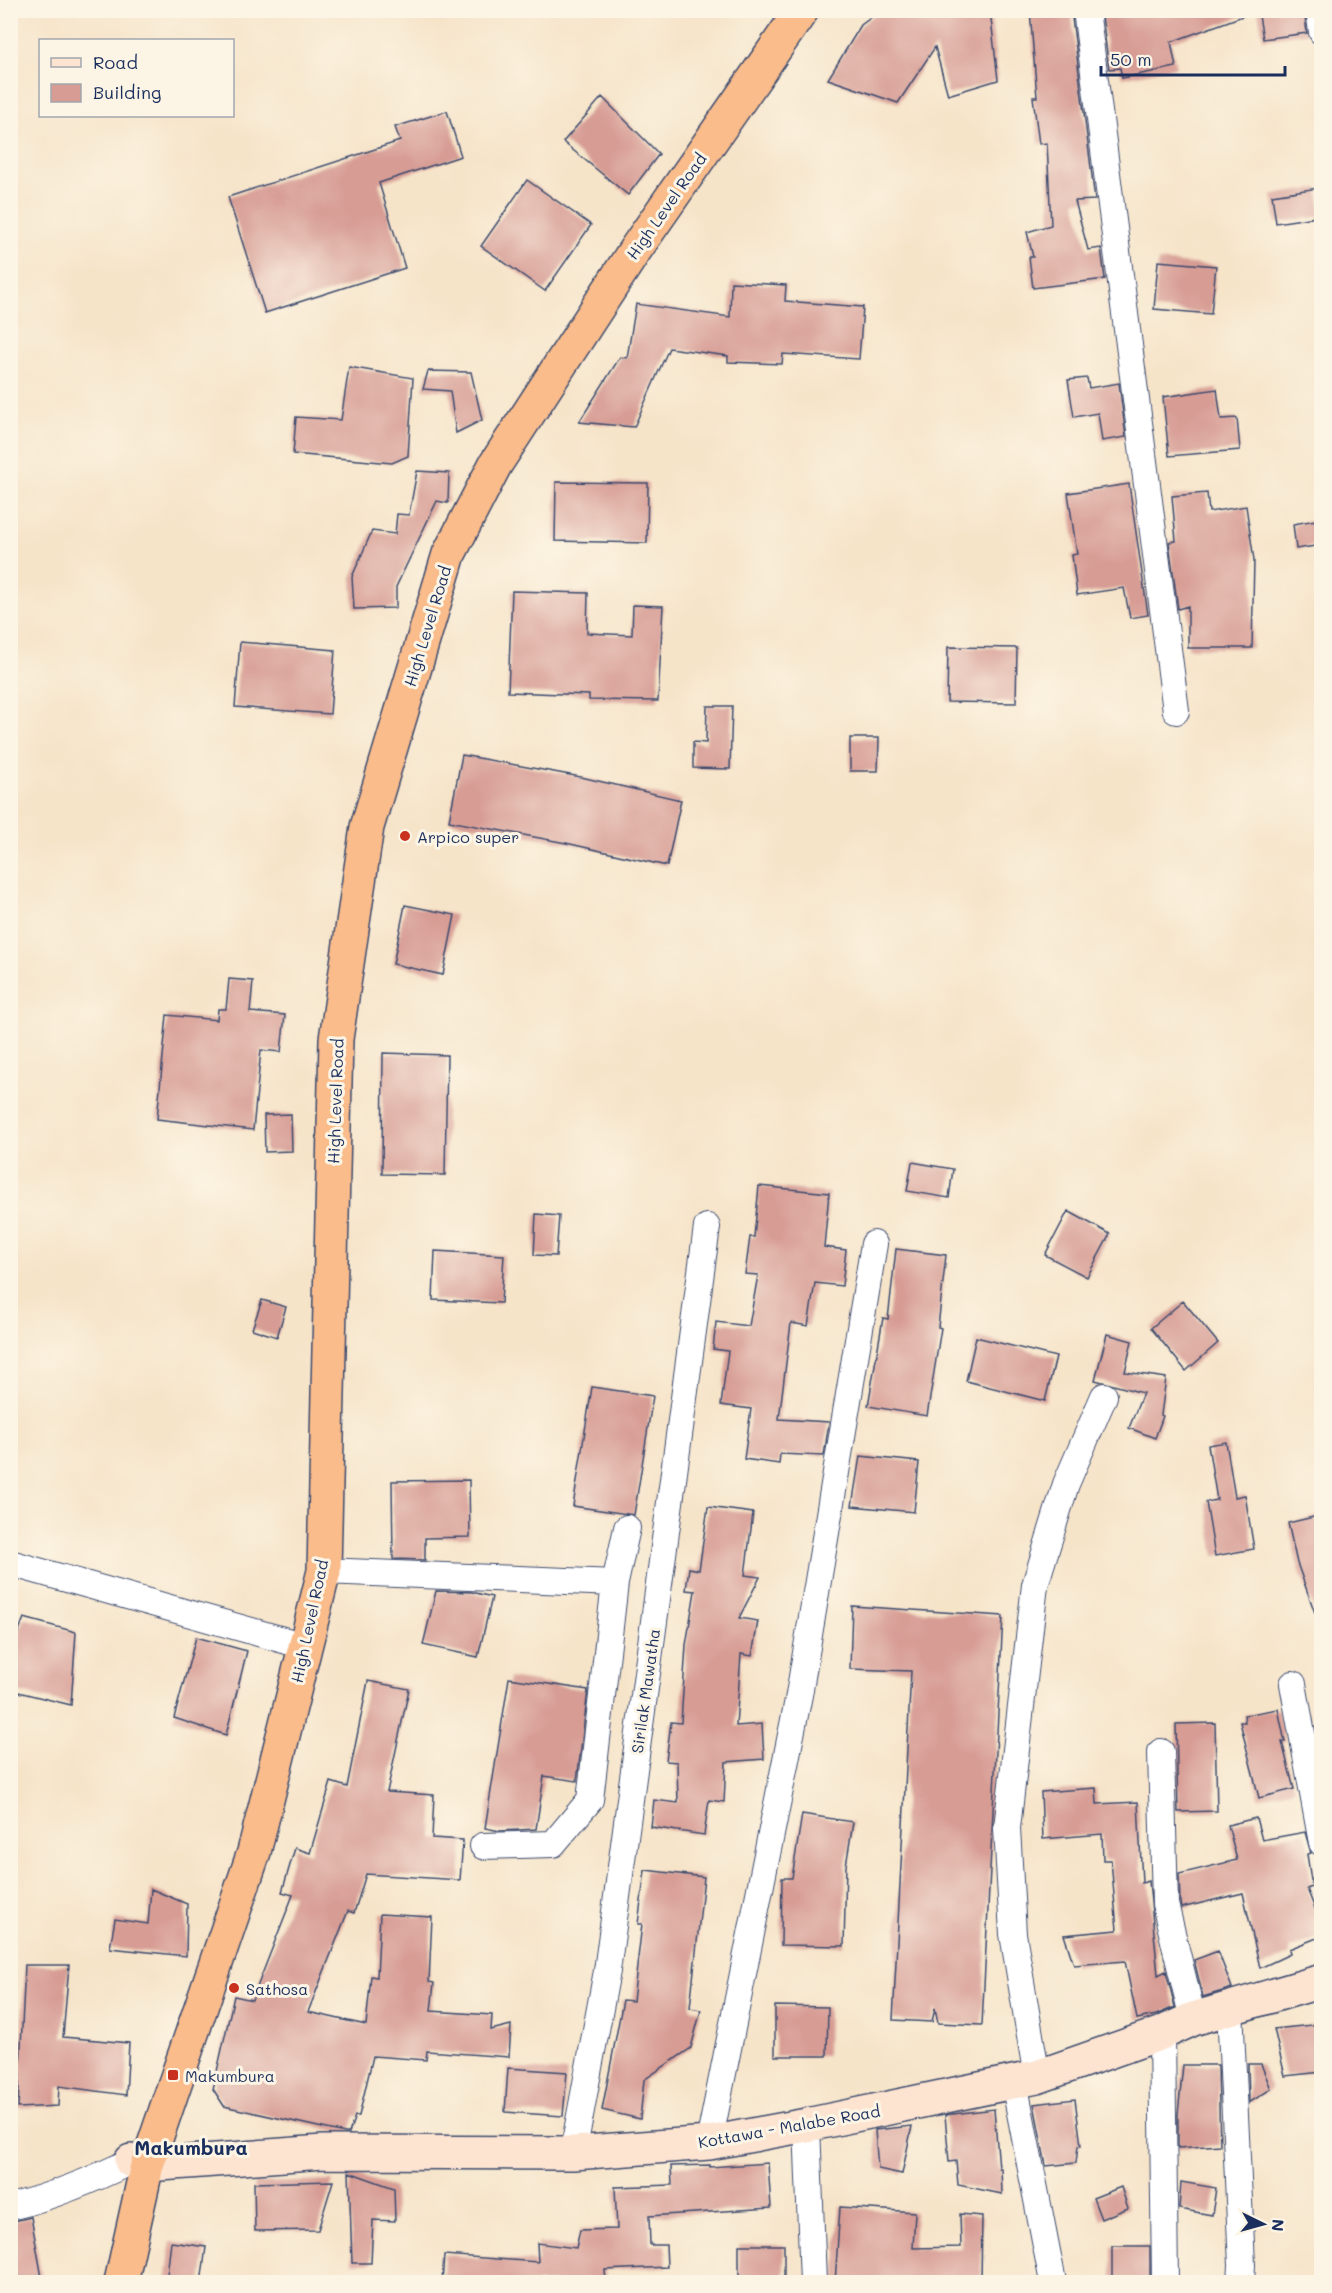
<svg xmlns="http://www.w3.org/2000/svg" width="1332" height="2293" font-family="Mali,sans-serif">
  <rect width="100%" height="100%" fill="#fcf5e5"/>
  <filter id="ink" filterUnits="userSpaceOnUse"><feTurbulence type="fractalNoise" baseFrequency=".0167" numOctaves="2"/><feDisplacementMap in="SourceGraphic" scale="12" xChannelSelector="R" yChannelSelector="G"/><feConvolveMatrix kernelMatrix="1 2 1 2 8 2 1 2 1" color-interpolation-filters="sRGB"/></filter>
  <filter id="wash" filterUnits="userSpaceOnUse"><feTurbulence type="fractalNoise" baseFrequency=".008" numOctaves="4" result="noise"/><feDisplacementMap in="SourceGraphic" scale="24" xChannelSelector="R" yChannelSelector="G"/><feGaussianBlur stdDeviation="1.35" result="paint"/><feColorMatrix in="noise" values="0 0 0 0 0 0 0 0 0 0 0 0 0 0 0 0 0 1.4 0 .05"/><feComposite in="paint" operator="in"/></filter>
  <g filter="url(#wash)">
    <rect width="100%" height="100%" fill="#f6e4c9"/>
    <g id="blocks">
      <path fill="#d79c94" d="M881,10H990L998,80L948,95L935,47L898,103L828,79L861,25Z
        M1030,10H1071L1095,200L1075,201L1088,250L1101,248L1105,279L1033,288L1029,257H1033L1027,232L1051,225L1047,143L1039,144L1033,97H1037Z
        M1125,10H1251V13L1171,42L1176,67L1122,78L1120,68L1109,69L1102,15Z
        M1258,10H1304L1307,33L1263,39Z
        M602,97L659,154L628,195L563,142Z
        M447,111L461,156L379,183L405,268L265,313L228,197L400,141L395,127Z
        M527,180L591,225L545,291L481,246Z
        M1318,188L1322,216L1276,223L1272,195Z
        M1158,261L1216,266L1211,314L1154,309Z
        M731,282L786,285L785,301L863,307L859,359L783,354L782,364L728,362V356L669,348L634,427L579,422L620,357L627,358L636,304L730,317Z
        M349,367L413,378L408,456L392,463L293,454L296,417L341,420Z
        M428,371L471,372L482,420L456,433L450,391L423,389Z
        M1087,378L1089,388L1119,383L1126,437L1102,441L1098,413L1074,417L1068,380Z
        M1217,389L1221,419L1237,418L1240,450L1169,456L1163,397Z
        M417,471L449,473L448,503L437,501L396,587V608L354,609L352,577L372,531L395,534L397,514L409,515Z
        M556,482L648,483L647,543L555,541Z
        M1129,484L1148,615L1130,618L1124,588L1077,595L1072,555L1077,554L1068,493Z
        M1207,493L1209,512L1246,506L1254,560L1252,648H1188V606L1178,609L1169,542L1176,541L1172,496Z
        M1322,519V545L1296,549L1293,524Z
        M512,591L588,593L587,633L632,635L633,605L663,606L658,701L589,700V695L508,692Z
        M240,642L335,650L330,714L235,707Z
        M948,647L1017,648L1016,703L947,702Z
        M707,706H732L730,769L693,768V742L706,743Z
        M850,738H879L878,771H850Z
        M462,755L581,777L681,800L667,866L566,843L449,821Z
        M405,905L455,915L443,975L393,964Z
        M229,979L253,981L250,1012L285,1015L281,1052L261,1050L253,1130L157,1119L167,1015L217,1020L218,1009H226Z
        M383,1053L447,1055L445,1175L382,1174Z
        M291,1114L292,1151L265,1152L264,1115Z
        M912,1162L953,1169L949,1198L907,1191Z
        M759,1186L829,1193L824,1247L846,1250L842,1286L815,1283L808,1326L791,1323L779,1419L829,1422L824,1456L780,1454L779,1464L744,1459L751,1409L721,1405L728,1351L713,1349L716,1322L749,1326L758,1275L745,1274L750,1237H754Z
        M1068,1211L1110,1234L1087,1277L1045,1255Z
        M536,1214L559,1216L556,1256L534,1255Z
        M896,1249L946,1255L938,1327L941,1328L927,1416L868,1406L883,1318L888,1319Z
        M435,1251L504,1255L501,1303L433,1300Z
        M262,1300L286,1307L277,1337L252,1329Z
        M1183,1301L1218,1343L1186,1371L1151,1328Z
        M1107,1334L1132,1341L1125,1372L1166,1378L1161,1415L1163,1416L1155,1438L1129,1428L1143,1393L1095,1380Z
        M976,1337L1056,1357L1045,1401L966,1381Z
        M592,1387L653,1396L634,1515L573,1506Z
        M1226,1442L1235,1497L1245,1495L1254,1549L1215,1556L1206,1502L1217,1500L1208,1445Z
        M860,1456L919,1462L914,1512L852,1506Z
        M469,1480L470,1537L425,1538V1560L393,1559L392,1481Z
        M708,1507L753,1513L745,1575L760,1577L739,1618L758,1621L752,1656L741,1654L736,1726L762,1724L764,1759L726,1762L724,1802L709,1800L704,1835L651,1827L654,1800L678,1803L677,1762L666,1761L671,1722L681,1723L686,1645L695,1591L686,1590L689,1568L699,1570Z
        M1322,1515V1624H1319L1297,1563L1288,1523Z
        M436,1591L472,1592L492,1597L478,1657L423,1645Z
        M852,1606L1003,1616L982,2025L938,2023L935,2008L932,2022L893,2020L911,1671L850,1669Z
        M24,1618L76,1632L71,1705L10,1690V1653Z
        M196,1637L247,1651L226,1735L174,1718Z
        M509,1678L588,1690L577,1781L544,1776L536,1829L500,1831L485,1828Z
        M368,1681L409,1689L387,1792L434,1795L432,1838L463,1840L460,1880L366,1874L354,1913L348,1911L308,2012L366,2025L371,1976L377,1977L380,1914L432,1917L429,1982L434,1983L431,2011L492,2015L491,2030L511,2025L509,2057L427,2051L426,2060L373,2056L359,2116H355L349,2133H345L224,2106L213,2089L234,1996L252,2000L293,1895L282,1892L295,1848L310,1853L331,1782L347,1787Z
        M1278,1709L1285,1742H1282L1294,1789L1259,1798L1240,1722H1245L1244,1715Z
        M1215,1723L1217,1811L1178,1812L1176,1724Z
        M1096,1788L1097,1804L1138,1802L1142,1883L1149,1881L1158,1975L1166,1971L1175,2007L1156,2015L1137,2019L1125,1961L1074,1965L1064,1935L1117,1930L1111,1860H1103L1102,1834L1043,1839L1041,1792Z
        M802,1814L853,1822L846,1866L844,1946L781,1945L782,1878H792Z
        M1256,1818L1262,1840L1305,1832L1311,1853L1307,1854L1312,1887L1307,1889L1322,1926V1936L1289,1949L1290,1954L1260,1968L1243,1893L1181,1908L1180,1902L1179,1874L1237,1860L1228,1825Z
        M645,1870L704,1877L690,2008L701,2010L691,2048L644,2080L640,2119L602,2110L623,2000L633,2001L642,1924H638Z
        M151,1889L187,1904L186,1956L110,1948L115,1919L148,1924Z
        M1218,1951L1232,1988L1203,1997L1194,1960Z
        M25,1965H69L63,2037L129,2043L126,2095L59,2086L58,2106L18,2108Z
        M775,2006L828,2007L827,2056H775Z
        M1322,2024V2072L1285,2076L1274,2029Z
        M1248,2064H1261L1271,2089L1249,2103Z
        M1183,2065H1218L1220,2145L1178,2148V2114Z
        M508,2068L567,2072L563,2116L505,2112Z
        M1075,2099L1081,2146H1078L1076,2163L1046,2166L1034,2104Z
        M994,2109L999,2168H1001L1002,2194L958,2185L956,2161L949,2162L945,2115Z
        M912,2126L902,2174L878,2169L875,2130Z
        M768,2163L771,2208L649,2216L650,2245H666L667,2267L605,2270L606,2283H442L444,2255L538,2262L537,2243L576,2248L580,2230L617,2229L615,2187L672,2185L671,2166L710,2165V2167Z
        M349,2172L394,2188L395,2221L373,2220L371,2263H352Z
        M333,2181L318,2230L255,2231L254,2183Z
        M1181,2182L1216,2188L1212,2215L1179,2209Z
        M1121,2187L1128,2208L1101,2219L1093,2198Z
        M840,2207L915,2212L913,2248L961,2247L960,2214L982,2216L981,2283H835Z
        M31,2217L43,2283H10V2222Z
        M171,2242L206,2247L201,2283H166Z
        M739,2245H784V2283H739Z
        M1112,2246H1150V2283H1112Z"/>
    </g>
  </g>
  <g filter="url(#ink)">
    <use href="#blocks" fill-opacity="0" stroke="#3c4a6e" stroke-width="1.5"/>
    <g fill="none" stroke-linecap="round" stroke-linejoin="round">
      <defs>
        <path id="street" d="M1086,10L1176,711
          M1319,10L1322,32
          M10,1563L294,1643
          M324,1571L615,1583L590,1800L553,1844L483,1846
          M615,1583L627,1528
          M1293,1684L1322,1843
          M1161,1752L1165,1904L1193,2019
          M1230,2008L1242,2265L1241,2282
          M1162,2033L1165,2282
          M1037,2077L1013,1934L1007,1828L1035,1585L1066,1484L1104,1396
          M1014,2082L1053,2282
          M807,2125L813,2282
          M709,2143L799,1695L874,1244
          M573,2153L607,1971L707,1227
          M10,2207C50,2197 95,2179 131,2161"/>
        <path id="secondary" d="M131,2161L147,2165L323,2152L573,2153L709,2143L807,2125L1037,2077L1162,2033L1193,2019L1322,1981"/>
        <path id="highway" d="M121,2282L147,2165L254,1852L324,1571L336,1039L367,827L449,554L495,465L635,250L802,10"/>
      </defs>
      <use href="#street" stroke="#3c4a6e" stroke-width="28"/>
      <use href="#secondary" stroke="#3c4a6e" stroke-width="36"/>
      <use href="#highway" stroke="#3c4a6e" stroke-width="36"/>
      <use href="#street" stroke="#fff" stroke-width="26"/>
      <use href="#secondary" stroke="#fde4d1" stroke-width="33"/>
      <use href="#highway" stroke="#fabc8b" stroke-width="33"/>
    </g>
  </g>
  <g fill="#c8321e" stroke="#fcf5e5" stroke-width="2">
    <circle cx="405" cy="836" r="6"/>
    <circle cx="234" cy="1988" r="6"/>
    <rect x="167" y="2069" width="12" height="12" rx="3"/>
  </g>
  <g text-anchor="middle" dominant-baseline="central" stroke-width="6" stroke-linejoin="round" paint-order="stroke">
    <g font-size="16" fill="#1b2f5e" stroke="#fcf5e5">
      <text transform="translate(666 206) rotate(-55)">High Level Road</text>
      <text transform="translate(427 626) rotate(-73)">High Level Road</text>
      <text transform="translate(335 1101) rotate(-88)">High Level Road</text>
      <text transform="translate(309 1621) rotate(-78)">High Level Road</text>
      <text transform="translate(645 1691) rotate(-82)">Sirilak Mawatha</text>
      <text transform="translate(789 2126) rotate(-10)">Kottawa - Malabe Road</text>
    </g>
    <g font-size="16" fill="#1b2f5e" stroke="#fcf5e5" text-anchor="start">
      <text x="417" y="836">Arpico super</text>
      <text x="246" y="1988">Sathosa</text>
      <text x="185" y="2075">Makumbura</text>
    </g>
    <g font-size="20" font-weight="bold" fill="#1b2f5e" stroke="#fcf5e5">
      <text x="191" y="2147">Makumbura</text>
    </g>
  </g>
  <rect width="1332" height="2293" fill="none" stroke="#fcf5e5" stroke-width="36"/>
  <rect x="39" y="39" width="195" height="78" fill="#fcf5e5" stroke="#a2a6af" stroke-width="1.5"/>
  <rect x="51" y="58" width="30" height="9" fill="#fde4d1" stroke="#a2a6af" stroke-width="1.5"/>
  <text x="93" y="69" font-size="18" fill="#1b2f5e">Road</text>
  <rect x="51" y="84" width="30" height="18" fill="#d79c94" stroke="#a2a6af" stroke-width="1.5"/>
  <text x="93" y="99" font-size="18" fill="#1b2f5e">Building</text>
  <g transform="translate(1263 2224) rotate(95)" stroke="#fcf5e5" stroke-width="4.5" paint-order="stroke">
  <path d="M0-4.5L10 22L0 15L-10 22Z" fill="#1b2f5e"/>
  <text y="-9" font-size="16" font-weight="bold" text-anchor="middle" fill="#1b2f5e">N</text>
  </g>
  <path d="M1101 66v9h184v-9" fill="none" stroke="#1b2f5e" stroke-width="3"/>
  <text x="1110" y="66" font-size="18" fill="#1b2f5e" stroke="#fcf5e5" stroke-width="4.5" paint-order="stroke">50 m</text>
</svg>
